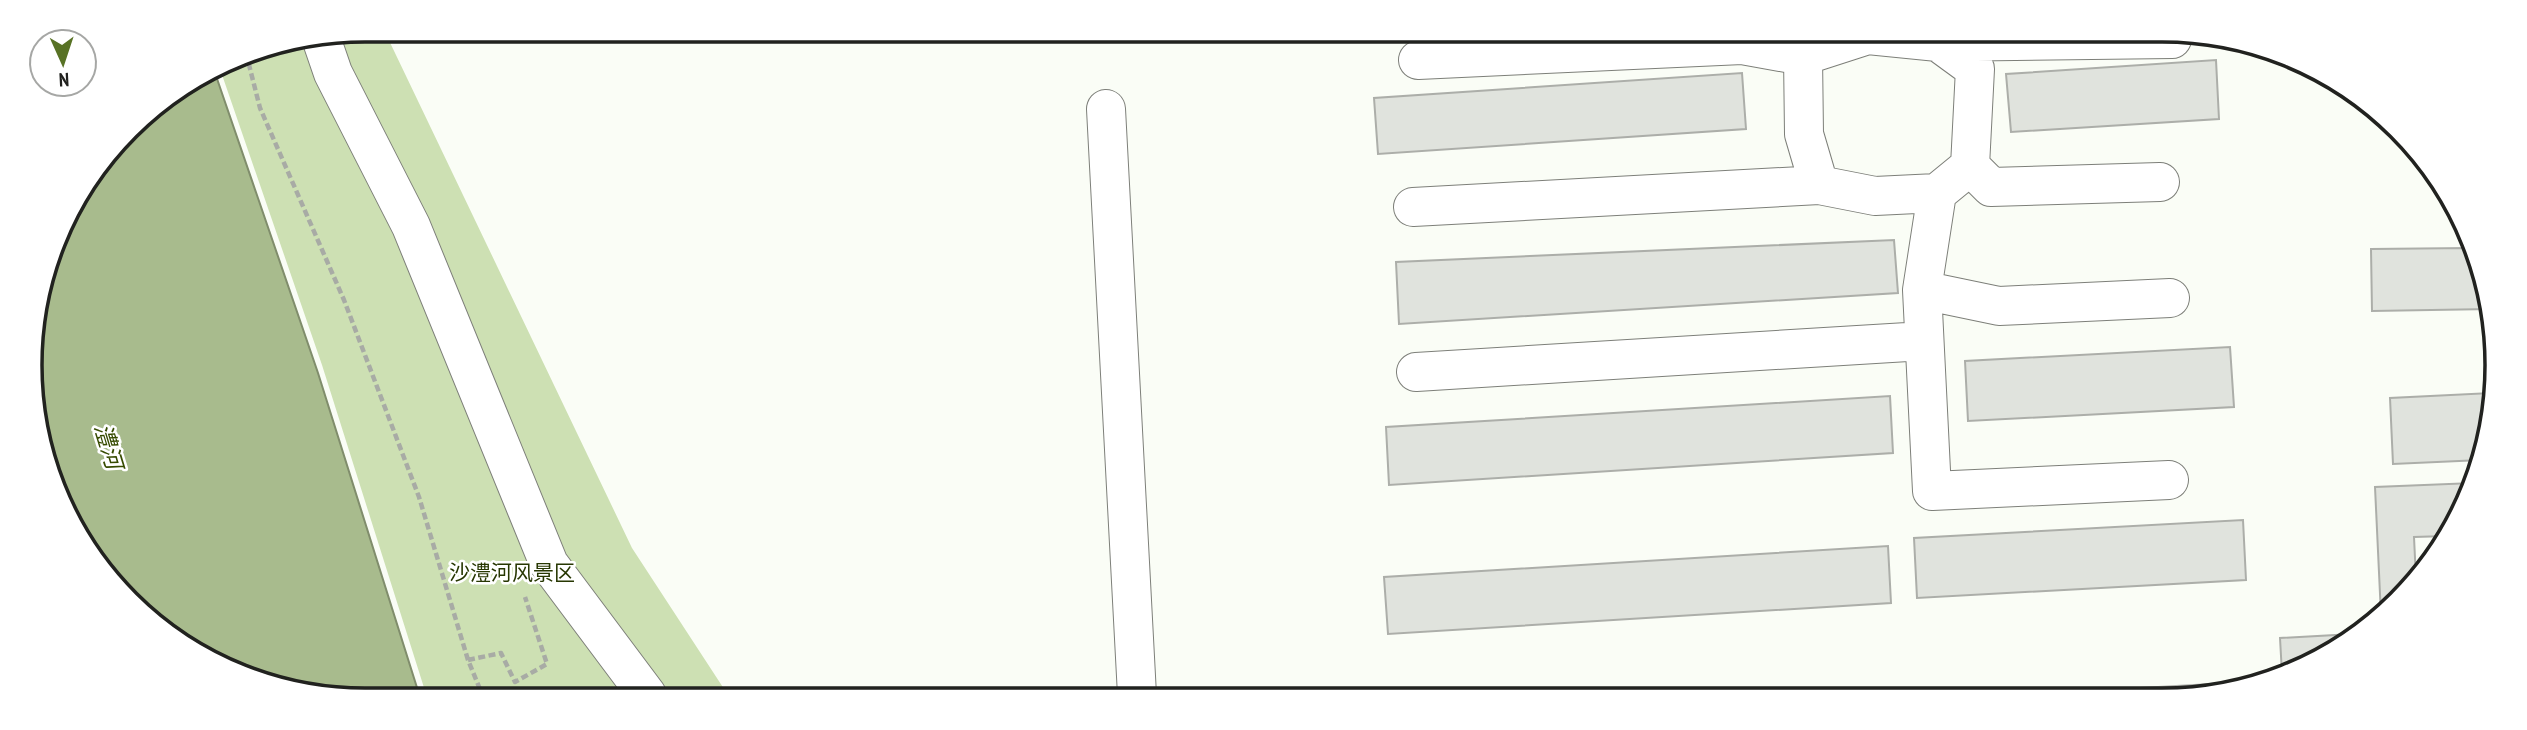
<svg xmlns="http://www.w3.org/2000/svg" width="2527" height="730" font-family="'PT Sans Narrow','Noto Sans SC',sans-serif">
  <rect width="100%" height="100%" fill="#fafdf6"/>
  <path fill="#cde0b3" d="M365,30H384L632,548L728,695L426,694L322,365L219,66L237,55Z"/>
  <path fill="#a8bb8d" stroke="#808d6c" stroke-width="2" d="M214,70L318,373L419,694H300L179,644L99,569L41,452L31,343L65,216L144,113Z"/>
  <path fill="#e0e3dd" stroke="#acaea9" stroke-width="2" d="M2216,60L2219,119L2011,132L2006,74Z
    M1742,73L1746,129L1378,154L1374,98Z
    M1894,240L1898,293L1399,324L1396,262Z
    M2469,248L2491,299V309L2372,311L2371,249Z
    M2230,347L2234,407L1968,421L1965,361Z
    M2491,393V430L2481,460L2393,464L2390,398Z
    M1890,396L1893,453L1389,485L1386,427Z
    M2473,483L2462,514L2447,536L2414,537L2416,579L2399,602L2381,615L2375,487Z
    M2243,520L2246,580L1917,598L1914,538Z
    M1888,546L1891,603L1388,634L1384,577Z
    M2354,634L2310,666L2282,674L2280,638Z
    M2248,682L2205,697H1976Z"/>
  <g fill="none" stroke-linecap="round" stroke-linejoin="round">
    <defs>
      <path id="street" d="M1868,35L1938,42L1975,69L1970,166L1937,193L1875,196L1819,185L1804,134L1803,56Z
        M321,38L333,73L411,226L549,564L647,695
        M1938,42L2172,39
        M1418,60L1742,45L1803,56
        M1106,109L1137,695
        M1970,166L1991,187L2160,182
        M1937,193L1922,290L1932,491L2169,480
        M1413,207L1819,185
        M1922,290L1999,306L2170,298
        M1416,372L1924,341"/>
    </defs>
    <use href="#street" stroke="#7d7f79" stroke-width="40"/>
    <path stroke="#a8aba5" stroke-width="4.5" stroke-dasharray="7 3.5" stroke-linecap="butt" d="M246,53L260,108L344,300L419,497L468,660L482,694
      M468,660L501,653L515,682L547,664L525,597"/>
    <use href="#street" stroke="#fff" stroke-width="38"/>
  </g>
  <g text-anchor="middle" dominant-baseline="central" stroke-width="5" stroke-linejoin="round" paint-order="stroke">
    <g font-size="21" fill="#273702" stroke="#fff">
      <text x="512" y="572">沙澧河风景区</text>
    </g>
    <g font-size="23" font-style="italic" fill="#364b00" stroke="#fff">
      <text transform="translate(109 446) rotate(73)">澧河</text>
    </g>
  </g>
  <path d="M0 0H2527V730H0ZM365 42H2162A323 323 0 0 1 2485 365V365A323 323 0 0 1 2162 688H365A323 323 0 0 1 42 365V365A323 323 0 0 1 365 42Z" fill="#fff" fill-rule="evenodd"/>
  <path fill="none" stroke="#21221f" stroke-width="3.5" d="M365 42H2162A323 323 0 0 1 2485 365V365A323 323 0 0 1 2162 688H365A323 323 0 0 1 42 365V365A323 323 0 0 1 365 42Z"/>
  <g transform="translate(63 63) rotate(177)"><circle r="33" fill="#ffffff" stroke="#a6a7a5" stroke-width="2"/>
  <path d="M0-5L12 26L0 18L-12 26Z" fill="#587225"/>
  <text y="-10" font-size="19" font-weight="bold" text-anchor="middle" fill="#21221f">N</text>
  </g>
</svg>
